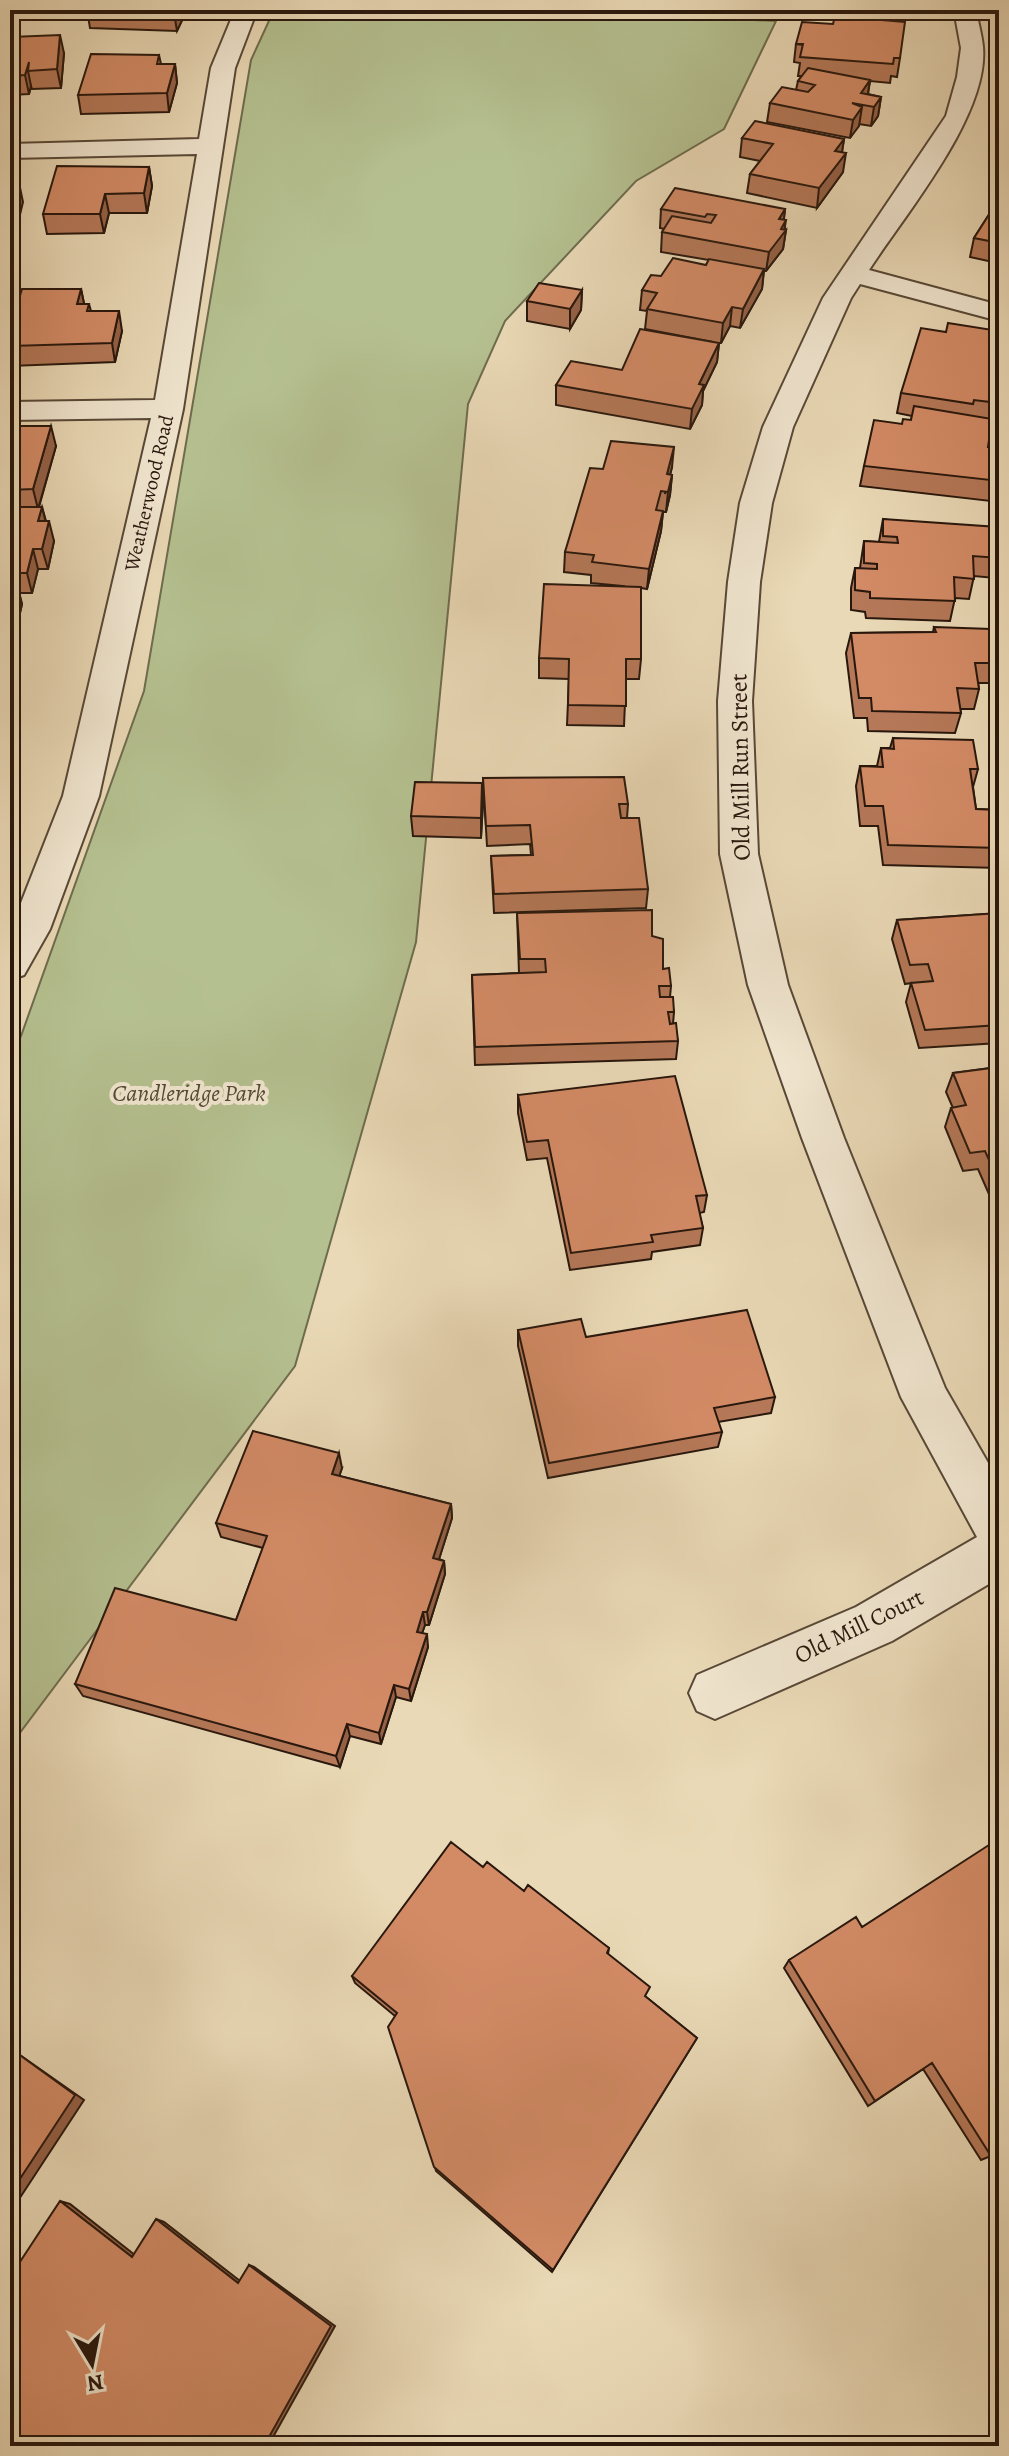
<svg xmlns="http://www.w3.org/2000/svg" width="1009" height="2456" font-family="Alegreya,serif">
  <rect width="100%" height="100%" fill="#ead9b6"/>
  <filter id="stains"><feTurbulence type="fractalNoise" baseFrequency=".0025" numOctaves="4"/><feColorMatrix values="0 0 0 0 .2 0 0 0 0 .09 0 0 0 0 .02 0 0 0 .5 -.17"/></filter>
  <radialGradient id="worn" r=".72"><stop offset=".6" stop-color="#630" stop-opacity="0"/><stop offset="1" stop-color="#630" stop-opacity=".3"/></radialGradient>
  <path fill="#b5c090" stroke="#6e6c4e" stroke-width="2" d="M274,10H538L776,21L724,129L636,181L505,321L468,404L416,942L295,1366L10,1746V1055L21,1036L144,691L251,60Z"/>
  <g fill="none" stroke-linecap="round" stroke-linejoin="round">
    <defs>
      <path id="minor" d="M235,10H257L235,68L183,409L99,796L50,929L24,975L10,980V931L63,796L151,418L10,420V402L155,400L197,154L10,158V144L199,139L211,68Z
        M954,10H976C978,22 982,35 983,47C989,115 906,213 869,270L999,305V321L860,284L851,298L793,427L772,503L760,582L752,701L758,854L788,985L844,1138L945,1388L999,1482V1578L892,1641L715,1719L697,1711L689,1693L697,1675L856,1607L977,1537L901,1397L802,1138L748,985L720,854L718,701L728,582L740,503L763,427L823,298L946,116L957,77L961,48Z"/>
      <path id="secondary" d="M668,10H872L861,17H679Z"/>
    </defs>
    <use href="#minor" stroke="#584837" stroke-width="4"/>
    <use href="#secondary" stroke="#28170d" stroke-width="4"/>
    <use href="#minor" fill="#f1e6d0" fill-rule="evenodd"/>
    <use href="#secondary" fill="#f1e6d0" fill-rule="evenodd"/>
  </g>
  <path fill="#b57858" stroke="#28170d" stroke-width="2" d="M87,10H184L185,14L177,31L90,28Z
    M10,33L13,37L64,53L61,88L32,89L31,86L29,94L10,95Z
    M796,44L900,58L897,77L891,76L890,83L870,81L868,94L881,97L878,116L871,126L859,124L850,138L767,122L770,103L796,90L798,81L802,76H798L800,63L794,62Z
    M159,55L161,64H175L177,83L169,112L81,114L78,95Z
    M742,138L844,139L842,152L843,172L817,208L747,193L750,174L760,161L740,157Z
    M149,167L152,186L147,213H109L104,233L47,234L43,214Z
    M999,199V267L993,265V262L970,257L974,238Z
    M661,209H785L784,219L785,229L786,230L783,249L766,271H764L762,289L740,328L730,326L721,343H719L717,362L703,391L702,405L690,429L556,405V385L622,370L713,342L645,329L647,311L640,310L642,290L661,276L706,265L709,260L661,252L662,232L664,229L660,228Z
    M81,289L84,304H89L91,311L122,331L115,362L10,366V329Z
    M582,290L581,310L570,329L527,321V301Z
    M999,331V424L992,423L988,447L999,448V502L860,486L864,466L902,424L911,420L912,416L897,413L901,393L946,332Z
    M10,426L56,446L39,507H42L46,521L54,541L48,569H38L32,593H19L22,604L17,626L20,638L12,677H10Z
    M672,467L670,475H672L670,495L666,512H663L661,531L647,589L641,588V659L639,679H626L624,726L567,725L569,679L539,678V658L623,586L591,583V575L564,572L565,552L603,469Z
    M883,519L999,541V562L995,578L974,576L969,599L955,598L950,621L866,618L865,612L851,610V588L855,568H860L864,541L879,542Z
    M934,627L999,663L993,683H978L979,689L974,709H960L961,713L955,733L868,731L867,718H854L846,653L851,633L933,632Z
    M893,738L978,769L973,787L976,809L999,810V868L883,865L878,826H860L856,786L860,766H877L881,748H890Z
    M483,778L628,804L627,818L648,889L646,908L494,913L491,856L531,855L530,844L487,846Z
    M483,802L481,838L413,836L411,816Z
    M517,913L652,936L663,969L671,986L670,997L674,1012L673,1024L678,1041L676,1059L475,1065L472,975L519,973Z
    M999,913V1043L919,1048L906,1002L911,983L905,984L892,939L897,920Z
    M999,1067V1217L978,1169L963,1171L945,1127L951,1108H953L946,1092L953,1073Z
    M518,1095L707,1195L704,1212L699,1213L703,1228L700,1245L652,1252L651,1259L570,1270L547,1158L527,1160L518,1113Z
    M518,1330L586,1337L775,1397L771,1413L718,1422L722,1432L718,1447L548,1478L518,1346Z
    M342,1468L339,1476L451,1504L452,1518L439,1559L444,1561L445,1574L429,1625H425L422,1633L428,1647L411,1701L396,1697L381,1744L350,1736L340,1767L83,1696L75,1684L236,1620L263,1548L221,1537L216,1523Z
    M483,1867L524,1891L609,1948L608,1954L646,1997L697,2038L552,2272L436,2171L395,2016L355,1983L352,1976Z
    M862,1927L991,2156L981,2160L923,2069L868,2106L784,1968L789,1960Z"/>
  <path fill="#946147" stroke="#28170d" stroke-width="2" d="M176,10H184L185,14L177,31L174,13Z
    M60,35L64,53L61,88L57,69Z
    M29,62L28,71L31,86L29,94L25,75Z
    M175,64L177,83L169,112L167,93Z
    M870,80L867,99L861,93Z
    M881,97L878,116L871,126L874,107Z
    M862,107L859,126L850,138L853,120Z
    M844,139L841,158L835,151Z
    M846,153L843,172L817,208L819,188Z
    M149,167L152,186L147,213L144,193Z
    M19,183L23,202L11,252L10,218Z
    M105,194L109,213L104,233L100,214Z
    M785,209L783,226L786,220L784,232L786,230L783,249L766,271L769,252L779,219Z
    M764,269L762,289L740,328L743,309Z
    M81,289L85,308L77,304Z
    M582,290L581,310L570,329V309Z
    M732,307L730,326L721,343L723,323Z
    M119,311L122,331L115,362L112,343Z
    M719,343L717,362L703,391L702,405L690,429L692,409L699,384Z
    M51,426L56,446L38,509L33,489Z
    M674,447L672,467L665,494L667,474Z
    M672,475L670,495L666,512L668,492Z
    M42,507L47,527L38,521Z
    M663,511L661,531L647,589L649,569Z
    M49,521L54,541L48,569L42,549Z
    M33,549L38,569L32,593L27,573Z
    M17,584L22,604L17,626L20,638L12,677L10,672V612Z
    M482,783L483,802L481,838V818Z
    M339,1453L342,1468L335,1489L332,1474Z
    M451,1504L452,1518L435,1572L433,1558Z
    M444,1561L445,1574L429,1625L427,1612Z
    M423,1612L425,1625L418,1645L417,1632Z
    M427,1634L428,1647L411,1701L409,1689Z
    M394,1685L396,1697L381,1744L379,1733Z
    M347,1724L350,1736L340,1767L336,1756Z
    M10,1987L16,1991L10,2001Z
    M10,2048L84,2100L10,2213Z
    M60,2201L70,2204L140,2259L132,2257Z
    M156,2219L164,2222L244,2284L238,2283Z
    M249,2265L254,2267L335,2326L268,2446H264Z
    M361,2436L373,2446H367L358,2438Z"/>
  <path fill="#d38b66" stroke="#28170d" stroke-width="2" d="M103,10H176L174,13Z
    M835,16L905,22L900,58H894L893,64L800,57L803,44H796L802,22L833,24Z
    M10,33H12L11,37L60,35L57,69L28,71L29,62L25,75L10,76Z
    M91,54L159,55L157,64H175L167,93L78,95Z
    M808,68L870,80L861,93L881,97L874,107L852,103L862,107L853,120L770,103L782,87L808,92L815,85L798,81Z
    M755,121L844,139L835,151L846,153L819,188L750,174L773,144L742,138Z
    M57,166L149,167L144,193L105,194L100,214H43Z
    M19,183L10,218V184Z
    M675,188L785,209L779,219L786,220L781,229L786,230L769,252L662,232L672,216L711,223L716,215L707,214L705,217L661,209Z
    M999,199V246H997L999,243L974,238Z
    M673,258L706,265L709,259L764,269L743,309L732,307L723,323L647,309L657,293L642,290L651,275L661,276Z
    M539,283L582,290L570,309L527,301Z
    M22,289H81L77,304H89L87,311H119L112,343L10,346V329Z
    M948,323L999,331V403L974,400L973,404L901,393L921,328L946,332Z
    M640,329L719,343L699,384L704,385L692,409L556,385L571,361L622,370Z
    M914,406L992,419L988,447L999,448V481L864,466L874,420L902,424L903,419L911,420Z
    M10,426H51L33,489L10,490Z
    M611,441L674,447L667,474L672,475L668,492L661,491L656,510L663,511L649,569L592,562L594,555L565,552L590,468L603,469Z
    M10,507H42L38,521H49L42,549H33L27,573H10Z
    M883,519L998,527L999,558L973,556L974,579L954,577L955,601L870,598V592L855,590V568L877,569V564L864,563V541L898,543L897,537L883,536Z
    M10,584H17L10,612Z
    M544,584L641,587V659H626V706L568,705L569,659L539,658Z
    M10,618H15L10,639Z
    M934,627L991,629L999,663H975L979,689L957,688L961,713L872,711L871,698H859L851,633L936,632Z
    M893,738L973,740L978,769H970L976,809L999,810V848L888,845L883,806H865L860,766L883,767L881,748L894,749Z
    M624,777L628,804H619L621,818H639L648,889L494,894L491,856L533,855L530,825L486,826L483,778Z
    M415,782L482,783L481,818L411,816Z
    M652,910V936L663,939V969L669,968L671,986H659L660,997H673L674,1012H668L670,1024L676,1023L678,1041L475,1047L472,975L546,972L545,959H520L517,913Z
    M999,913V1025L925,1030L911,983L933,981L928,964L910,965L897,920Z
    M999,1067V1182L985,1151L970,1153L951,1108L966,1105L953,1073Z
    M675,1076L707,1195L696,1196L703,1228L651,1235L653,1242L571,1253L548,1140L527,1142L518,1095Z
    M747,1310L775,1397L714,1408L722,1432L549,1463L518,1330L581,1319L586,1337Z
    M253,1431L339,1453L332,1474L451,1504L433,1558L444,1561L427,1612H423L417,1632L427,1634L409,1689L394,1685L379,1733L347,1724L336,1756L75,1684L115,1588L236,1620L267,1536L216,1523Z
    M451,1842L483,1867L487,1862L524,1891L528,1885L609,1948L607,1953L650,1987L645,1996L697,2038L553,2270L434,2167L388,2027L397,2013L352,1976Z
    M992,1843L999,1853V2150L991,2156L932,2063L875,2101L789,1960L856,1917L862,1927Z
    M10,2048L75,2095L10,2194Z
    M60,2201L132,2257L156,2219L238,2283L249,2265L331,2326L264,2446H10V2277Z
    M358,2438L367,2446H353Z"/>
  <g text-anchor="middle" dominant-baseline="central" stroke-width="8" stroke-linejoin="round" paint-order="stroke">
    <g font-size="20" fill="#28170d" stroke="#f1e6d0">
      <text transform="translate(149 493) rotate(-77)">Weatherwood Road</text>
    </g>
    <g font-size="24" fill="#28170d" stroke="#f1e6d0">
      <text transform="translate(740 767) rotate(-91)">Old Mill Run Street</text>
      <text transform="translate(859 1626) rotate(-26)">Old Mill Court</text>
    </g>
    <g font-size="24" font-style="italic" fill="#524a34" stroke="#f1e6d0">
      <text x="189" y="1093">Candleridge Park</text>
    </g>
  </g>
  <rect width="1009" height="2456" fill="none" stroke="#ead9b6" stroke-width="40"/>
  <rect x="12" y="12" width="985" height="2432" fill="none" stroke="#28170d" stroke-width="4"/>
  <rect x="20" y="20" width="969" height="2416" fill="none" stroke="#28170d" stroke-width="2"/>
  <g transform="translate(92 2364) rotate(170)" stroke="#f1e6d0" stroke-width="6" paint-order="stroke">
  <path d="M0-6L14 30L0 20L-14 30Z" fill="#28170d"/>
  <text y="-12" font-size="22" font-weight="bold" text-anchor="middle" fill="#28170d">N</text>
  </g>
  <rect width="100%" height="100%" filter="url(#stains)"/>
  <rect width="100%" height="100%" fill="url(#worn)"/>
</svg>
